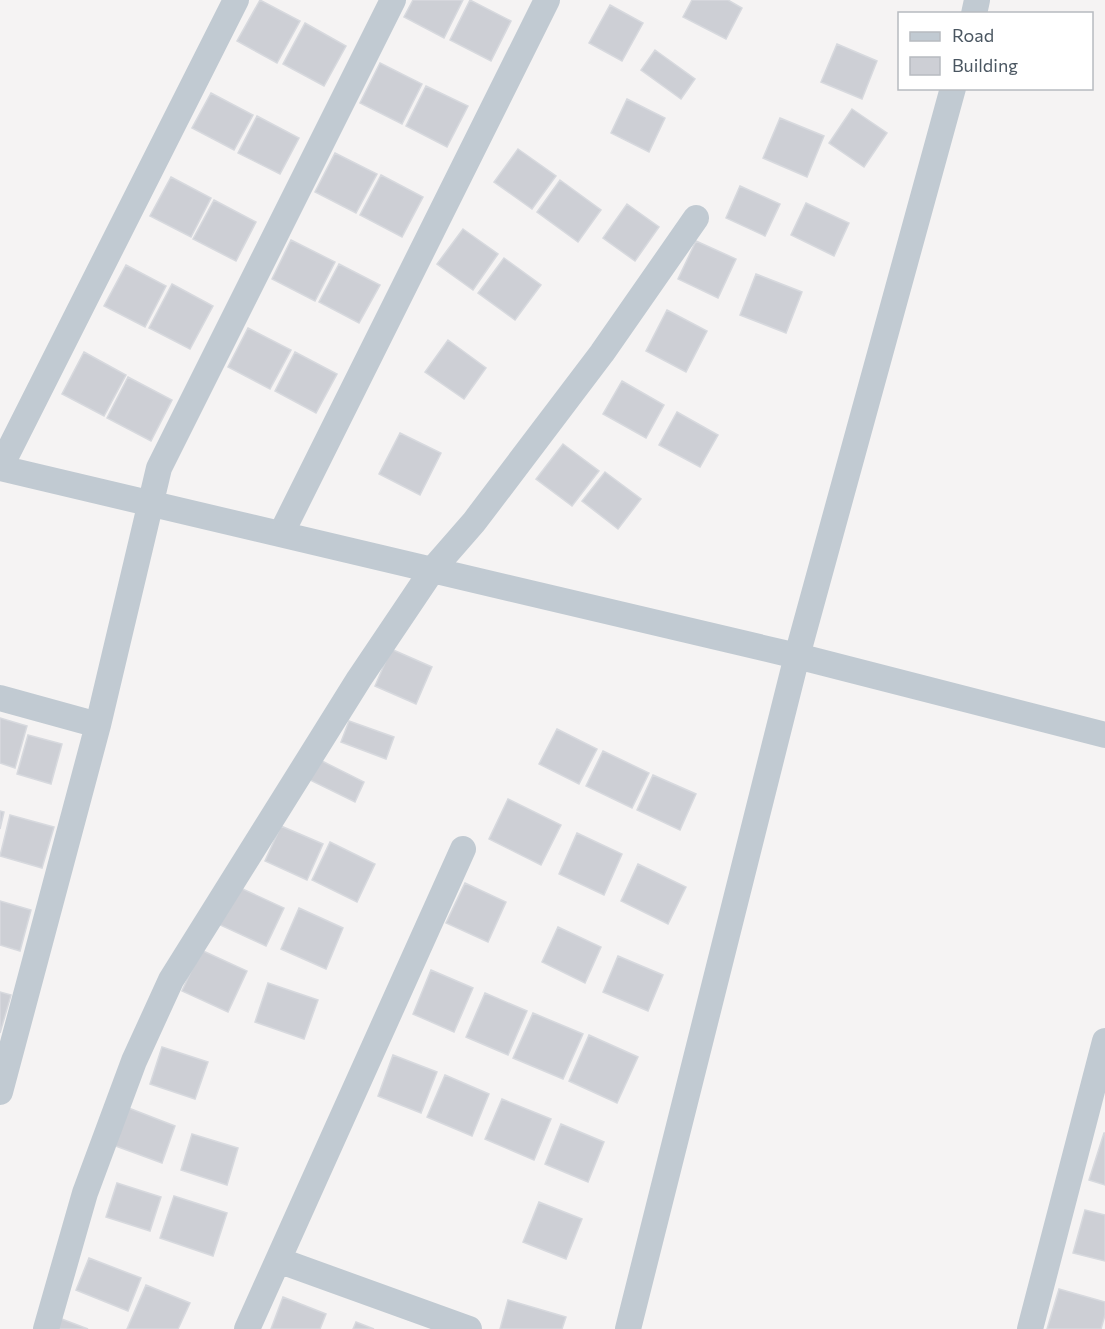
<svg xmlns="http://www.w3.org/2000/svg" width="1105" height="1329" font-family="Commissioner,sans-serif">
  <rect width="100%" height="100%" fill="#f5f3f3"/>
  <path fill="#cdcfd5" stroke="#d7d9de" stroke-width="1.5" d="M260,0L300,21L277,63L237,41Z
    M413,0H463L444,38L404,17Z
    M470,0L511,21L491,61L450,40Z
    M692,0H728L742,8L726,39L683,17Z
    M610,5L643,23L622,61L589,43Z
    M305,23L346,46L324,86L283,64Z
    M837,44L877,61L862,99L821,82Z
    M655,50L695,79L681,99L641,70Z
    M380,63L422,84L402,124L360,103Z
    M426,86L468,106L447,147L406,126Z
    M211,93L253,115L234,150L192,128Z
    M627,99L665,118L649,152L611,133Z
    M852,109L887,133L864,167L829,143Z
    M257,116L299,138L280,174L238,153Z
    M780,118L824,136L807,177L763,158Z
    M518,149L556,176L532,209L494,182Z
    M335,153L377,174L356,213L315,192Z
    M381,175L423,197L402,237L360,215Z
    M171,177L211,198L191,237L150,216Z
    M560,180L601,210L578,242L537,212Z
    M740,186L780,204L765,236L726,218Z
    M214,200L256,222L236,261L193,239Z
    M806,203L849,223L834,256L791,235Z
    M627,204L659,227L635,261L603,238Z
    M463,229L498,254L473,290L437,264Z
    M291,240L335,262L315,301L272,279Z
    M696,241L736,259L718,298L678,279Z
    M504,258L541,285L515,320L478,293Z
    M339,264L380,285L359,323L319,302Z
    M126,265L166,286L145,327L104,306Z
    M756,274L802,292L786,333L740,315Z
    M172,284L213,306L190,349L149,328Z
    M667,310L707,331L686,372L646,351Z
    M248,328L291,350L270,389L228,367Z
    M448,340L486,368L464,399L425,372Z
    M84,352L126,375L104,416L62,394Z
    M295,352L337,374L316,413L275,391Z
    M128,377L172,400L151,441L107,418Z
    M622,381L664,405L646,438L603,414Z
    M677,412L718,435L700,467L659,445Z
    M400,433L441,453L420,495L379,474Z
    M563,444L599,471L572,506L536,479Z
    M605,472L641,499L618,529L582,501Z
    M391,649L432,667L416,704L375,686Z
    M0,718L27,726L15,768L0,763Z
    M349,721L394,737L386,759L341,742Z
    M557,729L597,749L579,784L539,764Z
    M28,735L62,744L51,784L17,774Z
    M603,751L649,773L632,808L586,786Z
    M320,760L364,782L355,802L310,780Z
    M653,775L696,794L680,830L637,810Z
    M508,799L561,825L541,865L489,839Z
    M0,811L4,812L0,829Z
    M10,815L54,827L42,868L0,856Z
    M281,826L323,844L307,880L265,861Z
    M577,833L622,854L604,895L559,874Z
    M330,842L375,864L357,902L312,880Z
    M638,864L686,887L668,924L621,901Z
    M465,883L506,902L488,942L446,923Z
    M236,886L284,908L266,946L218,924Z
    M0,901L31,910L20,951L0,945Z
    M299,908L343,928L326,969L281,949Z
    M558,927L601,947L585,983L542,962Z
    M201,950L247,971L228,1012L182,991Z
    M618,956L663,975L648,1011L603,992Z
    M431,970L473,988L454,1032L413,1014Z
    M268,983L318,1000L304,1039L255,1022Z
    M0,992L11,995L0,1033Z
    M485,993L527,1011L508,1055L466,1037Z
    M533,1013L583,1034L563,1079L513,1058Z
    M589,1035L638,1057L617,1103L569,1081Z
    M162,1047L208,1062L195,1099L150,1084Z
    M393,1055L437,1072L421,1113L378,1096Z
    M445,1075L489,1094L472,1136L427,1117Z
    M502,1099L551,1119L534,1160L485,1139Z
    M126,1107L175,1126L162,1163L113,1145Z
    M561,1124L604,1142L588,1182L545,1164Z
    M1104,1133H1105V1185L1089,1180Z
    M192,1134L238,1148L227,1185L181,1170Z
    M117,1183L161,1197L150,1231L106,1217Z
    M174,1196L227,1213L213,1256L160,1238Z
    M539,1202L582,1219L566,1259L523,1242Z
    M1085,1210L1105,1215V1261L1073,1253Z
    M89,1258L141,1278L128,1311L76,1290Z
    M146,1285L190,1303L178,1329H127Z
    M1059,1289L1105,1302V1315L1101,1329H1047Z
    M283,1297L326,1314L320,1329H271Z
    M508,1300L566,1317L562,1329H500Z
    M59,1318L88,1329H55Z
    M356,1322L374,1329H353Z"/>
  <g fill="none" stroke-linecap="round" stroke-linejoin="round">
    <path stroke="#c1cad2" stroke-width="26" d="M974,14L977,0
      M0,468L797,656L1105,735
      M0,468L236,0
      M281,534L547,0
      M0,698L98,725
      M0,1092L98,725L159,468L393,0
      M278,1260L469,1329
      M46,1329L85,1193L134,1061L171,980L359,679L433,569L474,522L602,353L696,218
      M247,1329L463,849
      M628,1329L797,656L953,88
      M1030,1329L1105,1041"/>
  </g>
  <rect x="898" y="12" width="195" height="78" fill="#ffffff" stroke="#b7bbc0" stroke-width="1.5"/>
  <rect x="910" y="32" width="30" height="9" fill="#c1cad2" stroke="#b7bbc0" stroke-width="1.5"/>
  <text x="952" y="42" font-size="18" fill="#4a5661">Road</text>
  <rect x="910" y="57" width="30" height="18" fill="#cdcfd5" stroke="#b7bbc0" stroke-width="1.5"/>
  <text x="952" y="72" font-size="18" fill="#4a5661">Building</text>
</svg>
